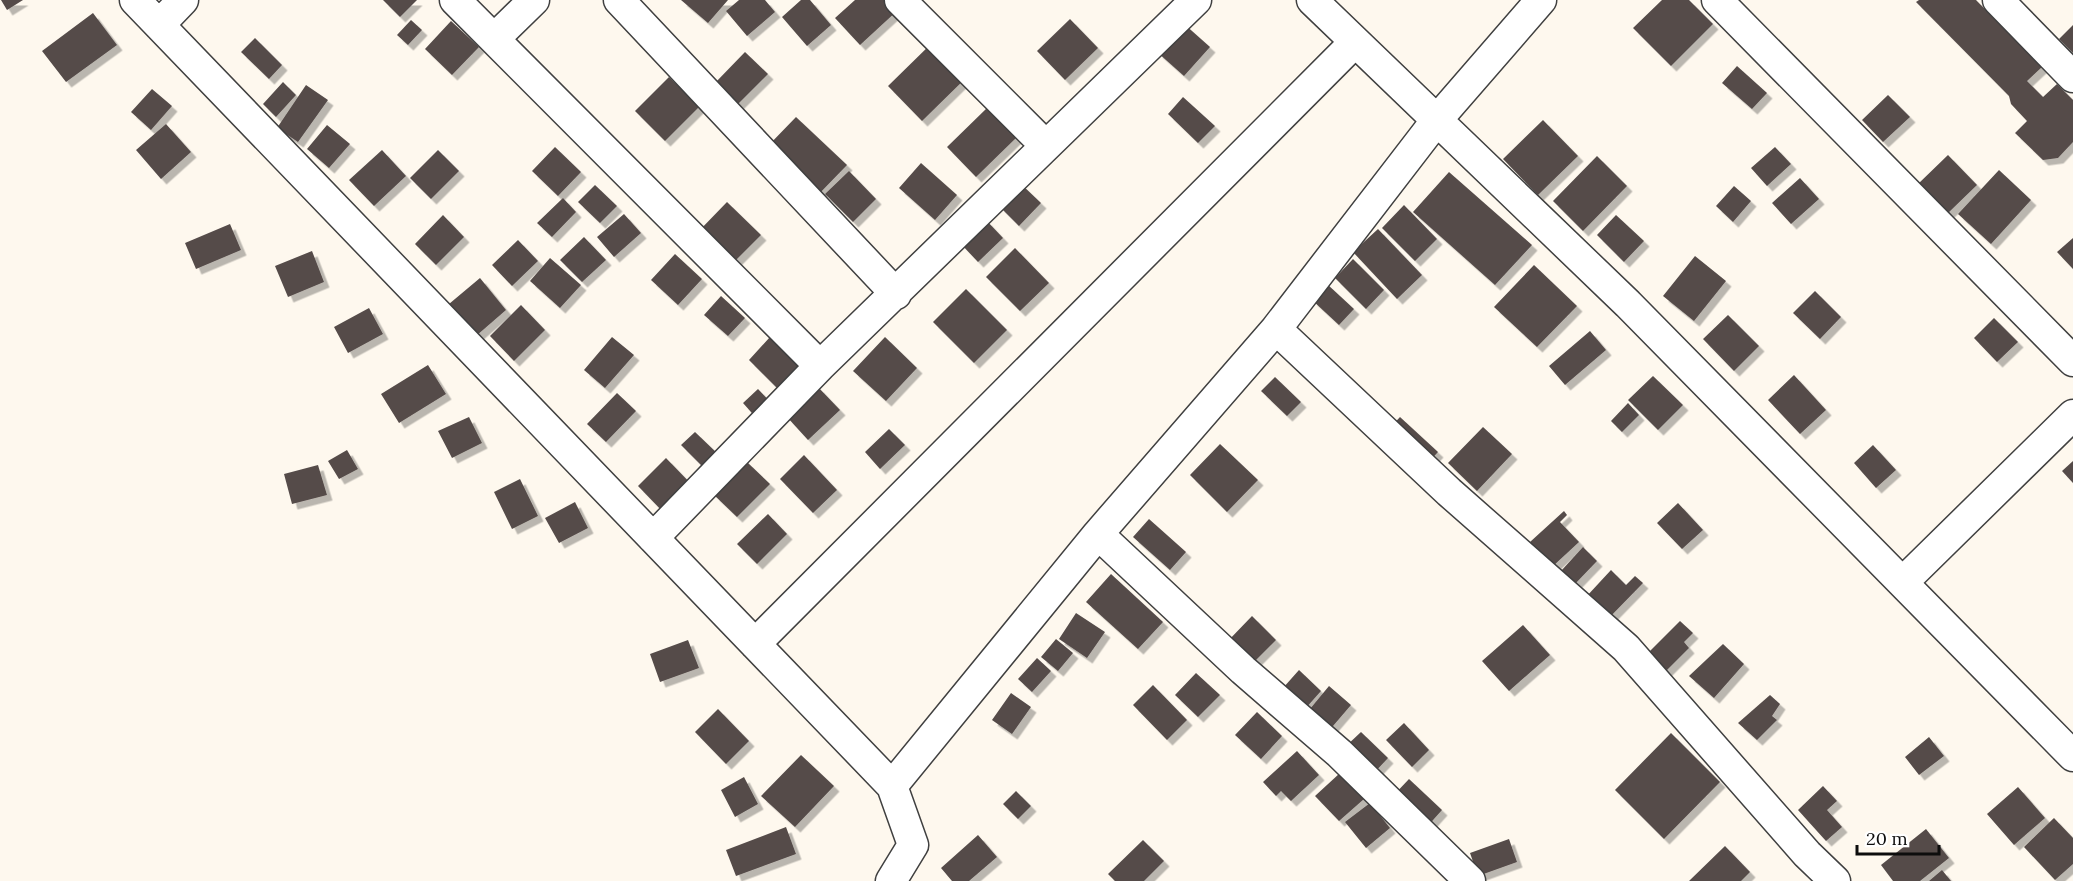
<svg xmlns="http://www.w3.org/2000/svg" width="2073" height="881" font-family="Lora,serif">
  <defs>
    <filter id="shadow"><feDropShadow dx="5.5" dy="5.5" stdDeviation="0" flood-color="#0004"/></filter>
  </defs>
  <rect width="100%" height="100%" fill="#fef8ee"/>
  <path fill="#554c4a" filter="url(#shadow)" d="M1,0H23L7,10Z
    M383,0H417L400,17Z
    M681,0H728L708,23Z
    M739,0H765L775,12L747,36L726,11Z
    M801,0H810L831,25L807,46L782,17Z
    M855,0H888L898,10L860,45L835,18Z
    M1662,0H1689L1713,24L1671,66L1633,28Z
    M1919,0H1976L2042,67L2027,81L2043,97L2057,84L2073,100V142L2058,158L2043,160L2015,133L2027,121L2011,104L2009,96L1916,2Z
    M93,13L117,45L66,82L42,51Z
    M1070,19L1098,48L1065,80L1037,51Z
    M411,20L422,30L408,45L397,35Z
    M451,21L479,47L452,75L425,49Z
    M1183,23L1210,47L1184,76L1157,52Z
    M2073,25V53L2059,39Z
    M255,38L282,65L269,79L241,52Z
    M936,39L970,74L922,121L888,86Z
    M745,52L768,74L736,106L714,84Z
    M1737,66L1767,93L1752,109L1722,83Z
    M669,77L699,107L665,141L635,111Z
    M283,82L296,95L276,117L263,104Z
    M306,85L328,100L298,142L277,128Z
    M152,89L172,106L151,130L131,112Z
    M1888,95L1910,117L1883,142L1862,120Z
    M1183,97L1215,126L1198,143L1168,114Z
    M987,108L1016,138L976,177L947,147Z
    M796,117L847,165L817,196L766,148Z
    M1543,120L1578,156L1538,195L1503,159Z
    M166,124L191,152L161,179L136,150Z
    M327,125L350,144L329,168L307,149Z
    M555,147L581,172L558,196L532,171Z
    M1775,147L1791,164L1767,186L1751,168Z
    M382,150L406,176L374,206L349,180Z
    M438,150L459,171L431,199L410,178Z
    M1948,155L1977,185L1947,214L1918,184Z
    M1597,156L1627,186L1583,231L1553,201Z
    M921,163L957,195L935,220L899,188Z
    M1999,170L2031,200L1991,244L1958,214Z
    M849,171L876,199L853,222L825,194Z
    M1449,172L1532,245L1495,285L1413,212Z
    M1800,178L1819,199L1791,224L1772,203Z
    M1021,184L1041,203L1019,226L999,206Z
    M595,185L617,206L600,223L578,202Z
    M1734,186L1751,201L1733,222L1716,206Z
    M563,198L576,212L552,237L537,223Z
    M727,202L761,235L729,267L696,234Z
    M1404,205L1437,239L1415,261L1382,228Z
    M624,214L641,233L614,257L597,237Z
    M443,215L464,237L436,265L415,244Z
    M1616,215L1644,241L1624,262L1597,235Z
    M986,220L1003,238L978,262L961,244Z
    M230,224L241,250L196,269L185,243Z
    M1378,229L1422,275L1397,299L1353,252Z
    M584,237L606,260L582,282L560,260Z
    M2073,238V269L2057,252Z
    M518,240L538,261L512,286L492,265Z
    M1015,248L1049,283L1020,311L986,277Z
    M312,251L324,282L288,297L275,266Z
    M675,254L702,279L678,305L651,280Z
    M1695,256L1726,281L1694,321L1663,296Z
    M550,258L581,285L560,308L530,281Z
    M1353,259L1384,290L1366,309L1335,278Z
    M1534,265L1577,306L1537,347L1494,307Z
    M480,278L506,310L476,336L449,304Z
    M1327,284L1354,309L1339,325L1312,300Z
    M966,289L1007,330L974,363L933,322Z
    M1815,291L1841,317L1820,339L1793,313Z
    M721,296L745,318L728,336L704,315Z
    M521,305L545,330L514,361L490,336Z
    M369,308L383,334L348,353L334,327Z
    M1728,315L1759,346L1734,371L1703,339Z
    M1994,318L2018,342L1997,362L1974,338Z
    M1590,331L1606,350L1565,385L1549,366Z
    M612,337L634,355L605,388L584,370Z
    M770,337L803,368L780,391L749,360Z
    M885,337L917,368L886,401L853,371Z
    M428,365L446,394L399,423L381,394Z
    M1794,375L1826,410L1800,434L1768,400Z
    M1653,376L1683,405L1658,430L1628,400Z
    M1275,377L1301,402L1287,416L1261,391Z
    M818,387L840,410L808,440L787,417Z
    M758,389L775,407L759,421L743,403Z
    M617,393L636,411L606,442L587,424Z
    M1628,403L1639,415L1622,432L1611,421Z
    M469,417L482,443L452,458L438,431Z
    M1400,417L1438,452L1426,465L1387,431Z
    M1483,427L1512,454L1477,491L1448,463Z
    M889,429L905,445L880,469L865,452Z
    M695,432L719,455L705,469L681,445Z
    M1220,444L1258,480L1227,512L1190,475Z
    M1873,445L1896,470L1876,488L1854,463Z
    M347,450L358,469L339,479L328,461Z
    M804,455L837,490L813,513L780,479Z
    M666,458L695,488L667,516L638,486Z
    M2073,461V483L2062,471Z
    M747,462L770,484L737,517L714,495Z
    M318,465L327,495L292,504L284,474Z
    M520,479L538,516L512,529L494,492Z
    M575,502L588,528L559,543L545,518Z
    M1678,503L1703,530L1682,549L1657,523Z
    M1564,511L1567,515L1560,522L1579,542L1552,567L1530,542Z
    M768,514L787,534L757,564L737,544Z
    M1149,519L1186,552L1170,570L1133,537Z
    M1583,547L1597,561L1575,584L1561,571Z
    M1611,570L1626,585L1635,576L1643,583L1608,619L1586,597Z
    M1111,574L1163,622L1138,649L1086,602Z
    M1076,613L1105,632L1087,658L1059,639Z
    M1252,616L1276,640L1250,666L1226,643Z
    M1680,621L1693,633L1684,642L1689,648L1665,672L1647,654Z
    M1523,625L1550,655L1509,691L1482,661Z
    M1056,639L1073,653L1058,671L1041,657Z
    M688,640L699,668L660,682L650,654Z
    M1723,644L1744,664L1714,698L1689,676Z
    M1037,658L1051,671L1032,692L1018,679Z
    M1299,670L1321,691L1305,709L1283,688Z
    M1196,673L1220,695L1198,717L1175,695Z
    M1153,685L1187,720L1167,740L1133,705Z
    M1329,686L1351,705L1327,733L1305,715Z
    M1011,693L1031,707L1012,734L992,720Z
    M1770,695L1780,704L1772,716L1777,720L1757,740L1738,723Z
    M718,709L749,741L726,764L695,732Z
    M1257,712L1282,736L1261,759L1235,735Z
    M1404,723L1429,750L1412,767L1386,740Z
    M1361,732L1388,758L1374,773L1345,747Z
    M1671,733L1720,782L1664,839L1615,790Z
    M1929,737L1944,756L1919,775L1905,757Z
    M1297,751L1319,775L1291,801L1281,791L1276,796L1263,782Z
    M801,755L834,786L795,827L761,796Z
    M1340,773L1364,799L1339,821L1315,796Z
    M744,777L758,804L735,817L721,790Z
    M1409,779L1442,810L1425,829L1391,798Z
    M1823,786L1837,801L1827,810L1842,827L1826,841L1798,810Z
    M2018,787L2045,818L2014,845L1987,814Z
    M1016,791L1031,806L1018,819L1003,804Z
    M1370,803L1390,828L1366,848L1345,822Z
    M2054,818L2073,838V864L2055,880L2024,847Z
    M786,827L796,854L736,876L726,850Z
    M1926,829L1949,858L1920,881H1893L1881,865Z
    M978,835L997,857L969,881H952L941,868Z
    M1509,839L1517,862L1478,876L1470,853Z
    M1143,840L1164,861L1144,881H1115L1108,874Z
    M1725,846L1750,872L1741,881H1689Z
    M1942,870L1951,881H1929Z"/>
  <g fill="none" stroke-linecap="round" stroke-linejoin="round">
    <defs>
      <path id="minor" d="M135,0L892,786
        M455,0L820,366L1196,0
        M619,0L896,294
        M900,0L1046,146
        M1312,0L1628,304L2073,756
        M1717,0L2073,361
        M1998,0L2073,77
        M159,25L183,0
        M494,39L534,0
        M1276,329L1449,492L1626,648L1807,854L1835,881
        M1098,534L1243,670L1339,753L1470,881
        M653,538L820,366
        M1903,582L2073,415
        M755,644L1355,42
        M891,881L913,845L892,786L1098,534L1276,329L1436,121L1541,0"/>
    </defs>
    <use href="#minor" stroke="#404040" stroke-width="33"/>
    <use href="#minor" stroke="#fff" stroke-width="30"/>
  </g>
  <path d="M1857 845v9h82v-9" fill="none" stroke="#0d0d0d" stroke-width="3"/>
  <text x="1866" y="845" font-size="18" fill="#0d0d0d" stroke="#ffffff" stroke-width="4.5" paint-order="stroke">20 m</text>
</svg>
